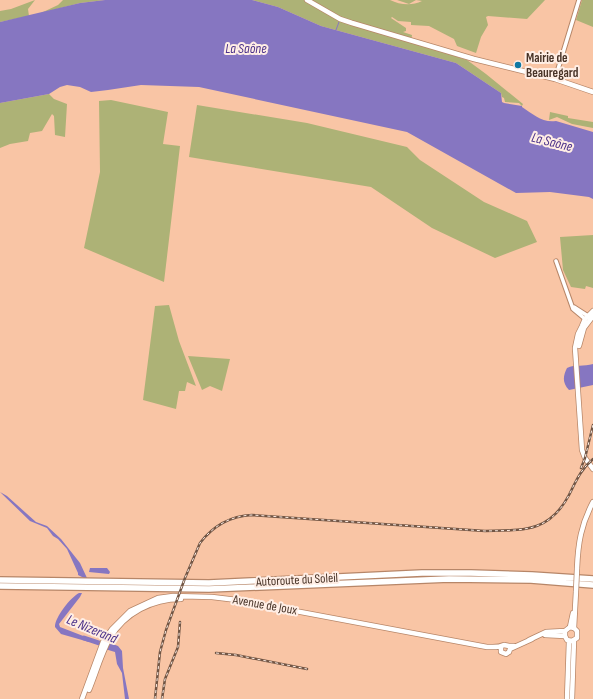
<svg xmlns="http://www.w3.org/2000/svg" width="593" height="699" font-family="'Sofia Sans Condensed',sans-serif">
  <rect width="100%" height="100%" fill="#f9c5a5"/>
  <path fill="#adb276" d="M35,0L28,9L29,16L0,22V11L11,9Z
    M63,0H105L80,3L41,13L58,5Z
    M252,0H390C400,5 412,6 422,1L416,0L409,4L397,0H545L527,19L488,16L486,17L488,25L481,37L476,53L457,46L454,39L429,26L411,25V22L398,21L392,17L391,18L406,28V31L403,32L412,35L411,42L467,60L486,74L523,104L522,106L519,103L505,102L504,98L502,97L501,93L456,63L321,26L278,7Z
    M582,0H593V27L576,20Z
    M49,94L54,99L67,104L65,137L55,135L54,116L52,114L42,131L30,133L28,141L10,144L0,148V103Z
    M111,100L168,112L163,144L180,146L164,282L84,248L100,172L99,101Z
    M197,105L307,123L407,147L420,160L484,202L527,221L537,242L495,258L432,228L371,187L189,157Z
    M550,112L568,116V118L593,122V128L572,124L557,117L549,120Z
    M593,235V288L586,286L585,289L571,287L563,270L560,237Z
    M169,305L179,341L196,386L187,382L185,391H179L176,409L143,400L155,306Z
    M188,356L230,359L222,391L210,386L202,390Z"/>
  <path fill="#8676c1" d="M105,0H252L278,7L321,26L456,63L501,93L502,102L504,103L522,106V107C533,114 542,123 556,121L593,132V199L589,197L550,192L516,193L407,132L199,87L141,85L108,90L91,92L80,87L67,85L60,87L49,94L0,103V22L80,3Z
    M593,364V385L569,390C562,383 563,376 567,368C575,364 584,367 593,364Z
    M0,492L7,496L36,522L47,526L61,539L80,563L87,578H84L78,575V573L67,549L58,539L53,536L47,528L30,521Z
    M90,568H107L110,572L109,574L89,572Z
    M79,593H82L80,597L59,624L60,627L91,639L89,642L61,634L55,627C55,617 70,598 79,593Z
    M110,643L118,646L122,651L123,668L129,699H125L122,673L117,664L115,652L105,649L107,644Z"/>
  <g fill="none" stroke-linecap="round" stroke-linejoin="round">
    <path stroke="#8676c1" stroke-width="1" d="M336,30L339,22"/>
    <path stroke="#8676c1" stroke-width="5" d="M84,638L105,645"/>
    <defs>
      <path id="minor" d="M555,79L579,0
        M556,261L573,309L585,319
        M574,307L588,316"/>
      <path id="major" d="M307,0L340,19L352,23L474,59L555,79L593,92
        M593,311L585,319L582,326L578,334L575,348L582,450L585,458L593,469
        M579,346L584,328L593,316
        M577,569C578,543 581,525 593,502
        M570,627L573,613
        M574,628L576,591
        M545,635L565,636
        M529,640L546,632L565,631L570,627L574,628L577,631V638L572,641L567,640L565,636V631
        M501,647V652L506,654L509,652L510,649L532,639
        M89,690C96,673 101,654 110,638C125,613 152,599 181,599
        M82,699L103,642L112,629L130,611L158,598L173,596L212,597L237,600L487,647C494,647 498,648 504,645L509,646H514
        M567,699L569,641
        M572,699L574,640"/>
      <path id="highway" d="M0,580L209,583L422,573H471L532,575L593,579
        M0,586L209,589L449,579L531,580L593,585"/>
    </defs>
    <use href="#minor" stroke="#b78668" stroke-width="5.5"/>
    <use href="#major" stroke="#b78668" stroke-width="6"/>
    <use href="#highway" stroke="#b78668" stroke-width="8"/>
    <use href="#minor" stroke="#fff" stroke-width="3.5"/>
    <use href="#major" stroke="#fff" stroke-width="4.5"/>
    <use href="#highway" stroke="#fff" stroke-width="5.5"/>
    <defs>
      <path id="rail" d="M581,468L585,458L593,425
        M216,653L236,655L307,669
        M155,699L160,652L166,630L185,578L200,543C213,526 230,516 252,515L485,531C523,530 549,533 569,495C576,481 581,469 593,459
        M162,699L165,679L178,647L180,622"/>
    </defs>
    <use href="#rail" stroke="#715544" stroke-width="2.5"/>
    <use href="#rail" stroke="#ffeee5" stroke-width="1" stroke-dasharray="3" stroke-linecap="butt"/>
    <defs>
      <path id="major-bridge" d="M576,591L577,569"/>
    </defs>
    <use href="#major-bridge" stroke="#b78668" stroke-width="6" stroke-linecap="butt"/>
    <use href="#major-bridge" stroke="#fff" stroke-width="4.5"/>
  </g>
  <circle fill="#0f79a4" stroke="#ffeee5" stroke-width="1.5" cx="518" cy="65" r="4"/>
  <g text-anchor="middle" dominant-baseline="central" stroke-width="4" stroke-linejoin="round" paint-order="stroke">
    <g font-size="13" font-weight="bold" fill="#483327" stroke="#ffeee5" text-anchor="start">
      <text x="526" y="58">Mairie de<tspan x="526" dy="15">Beauregard</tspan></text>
    </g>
    <g font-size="13" fill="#483327" stroke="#ffeee5">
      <text transform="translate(297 580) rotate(-3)">Autoroute du Soleil</text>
      <text transform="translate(265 605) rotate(10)">Avenue de Joux</text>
    </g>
    <g font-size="14" font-style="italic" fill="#4b318a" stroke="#ffeee5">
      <text x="246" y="48">La Saône</text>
      <text transform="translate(552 142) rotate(14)">La Saône</text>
      <text transform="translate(92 629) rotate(23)">Le Nizerand</text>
    </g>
  </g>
</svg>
